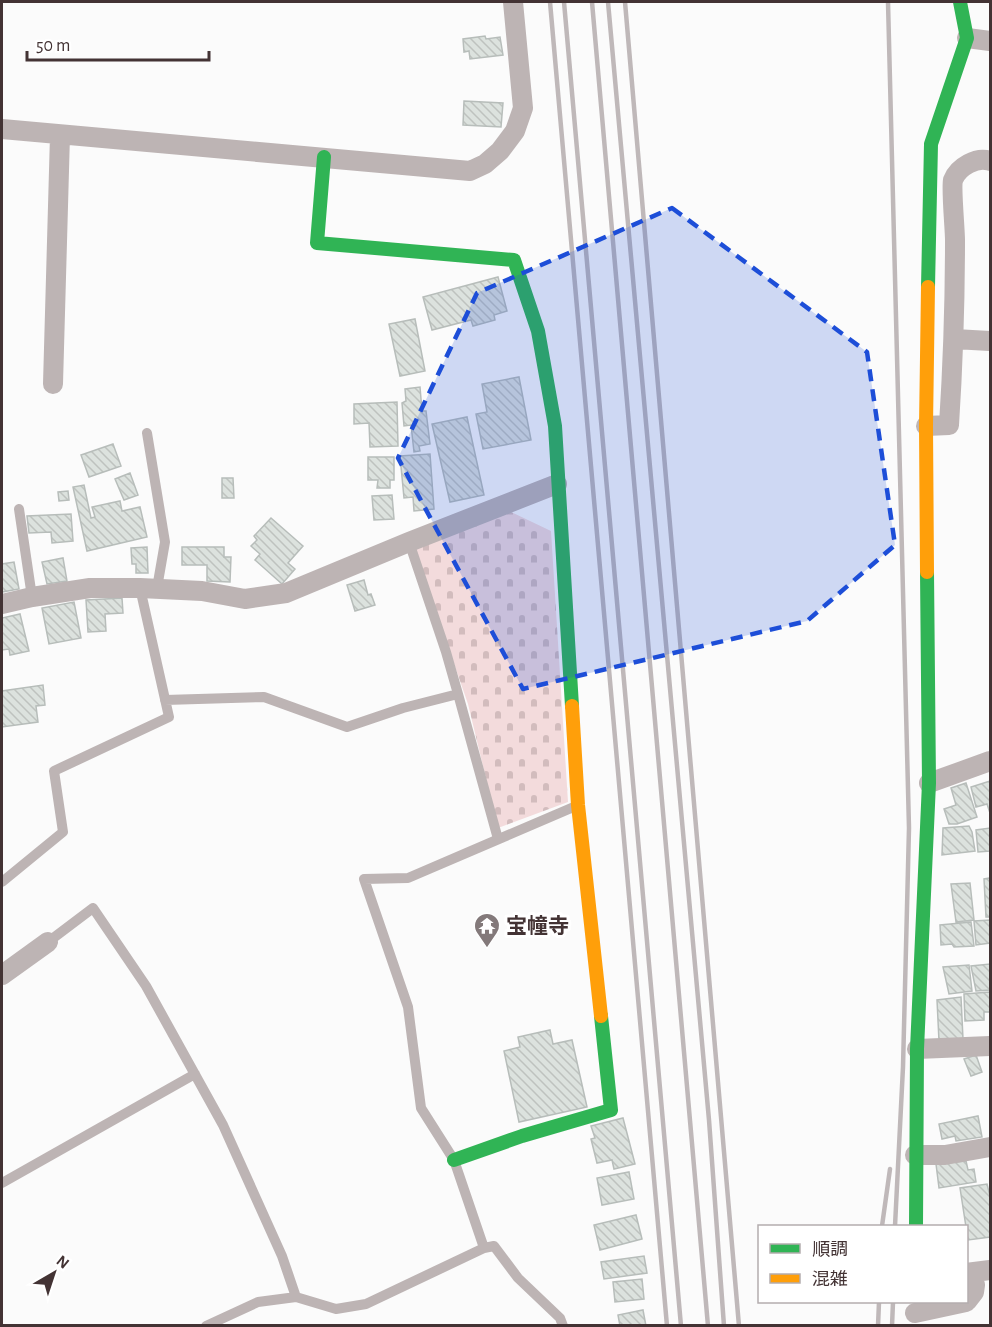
<svg xmlns="http://www.w3.org/2000/svg" width="992" height="1327" font-family="'Alegreya Sans','Noto Sans JP',sans-serif">
  <defs>
    <pattern id="cemetery-stones" width="16" height="16" patternUnits="userSpaceOnUse" patternTransform="scale(1.5)"><rect width="16" height="16" fill="#f3dbdc"/><path d="M2 7V4a2 2 0 0 1 4 0v3zM10 15v-3a2 2 0 0 1 4 0v3z" fill="#d2bcbd"/></pattern>
    <pattern id="building-back-hatch" width="6" height="6" patternUnits="userSpaceOnUse" patternTransform="scale(1.5)"><rect width="6" height="6" fill="#dce2de"/><path d="M-1 5l2 2M0 0l6 6M5-1l2 2" fill="none" stroke="#bec2bf"/></pattern>
  </defs>
  <rect width="100%" height="100%" fill="#fbfbfb"/>
  <path fill="url(#cemetery-stones)" d="M507,510L551,531L568,802L498,828L468,704L414,548Z"/>
  <path fill="url(#building-back-hatch)" stroke="#b7bdba" stroke-width="1.5" d="M485,36L486,39L500,37L503,55L470,59L469,51L464,52L463,39Z
    M464,101L503,103L501,127L463,125Z
    M498,277L507,311L494,315L495,320L473,326L471,320L432,330L423,297Z
    M415,319L425,371L400,376L389,324Z
    M519,377L531,440L483,449L476,414L487,412L482,384Z
    M420,387L422,411H426L430,444L419,446L420,451L414,452L411,425L404,426L402,403L406,401L405,389Z
    M397,402L398,446L370,447L369,423L354,424V404Z
    M467,417L484,495L450,502L432,424Z
    M113,444L121,466L89,477L81,455Z
    M430,454L434,509L414,511L413,497L404,498L400,456Z
    M368,457H394V480H390V488H377L378,480H368Z
    M130,473L138,495L124,500L115,479Z
    M222,478H233L234,498H222Z
    M84,485L91,518L95,517L92,507L120,501L122,511L140,507L147,537L87,551L73,487Z
    M68,491L69,500L59,501L58,492Z
    M392,495L394,519L374,520L372,496Z
    M71,514L73,541L52,543L51,532L29,533L27,516Z
    M271,518L303,546L288,563L295,569L282,584L255,560L260,554L251,546L257,540L254,536Z
    M147,547L148,573H136V564H132L131,548Z
    M182,547H224V557H231L230,582L207,581V565H182Z
    M63,558L67,581L47,584L42,562Z
    M14,562L19,589L2,592V564Z
    M364,580L368,595L371,594L375,605L355,611L347,585Z
    M122,598L123,613L105,614L106,631L88,632L86,600Z
    M74,602L81,638L49,644L42,608Z
    M20,614L29,651L10,655L9,649L2,650V618Z
    M43,685L45,705L36,706L38,722L2,727V691Z
    M990,781V813L987,804L976,807L971,787Z
    M966,783L977,817L957,824H949L944,809L956,805L951,788Z
    M969,826L972,832L975,851L942,855L943,828Z
    M990,828V851L978,852L976,830Z
    M990,878V917H986L984,879Z
    M970,883L974,920L956,922L951,884Z
    M990,920V943L976,945L974,921Z
    M971,922L974,946L954,947L952,944L941,945L940,925Z
    M990,964V990L976,991L971,966Z
    M969,965L972,991L949,994L943,967Z
    M990,992V1012H984V1020L965,1021L964,994Z
    M961,997L963,1039L939,1041L937,1000Z
    M550,1030L553,1044L572,1040L587,1107L519,1122L504,1051L520,1047L518,1037Z
    M976,1055L982,1072L971,1076L964,1059Z
    M978,1116L982,1137L956,1141L955,1136L942,1139L939,1124Z
    M623,1118L635,1164L614,1169L612,1160L597,1163L591,1139L595,1138L591,1126Z
    M966,1161L968,1170L974,1169L976,1182L939,1188L936,1164Z
    M629,1172L634,1199L602,1205L597,1178Z
    M987,1184L990,1196V1237L968,1240L960,1188Z
    M636,1215L642,1239L600,1250L594,1225Z
    M644,1256L647,1273L604,1279L601,1262Z
    M642,1279L644,1299L615,1302L613,1282Z
    M643,1310L646,1326H620L618,1315Z"/>
  <g fill="none" stroke-linecap="round" stroke-linejoin="round">
    <path stroke="#bdb4b4" stroke-width="10" d="M147,433L165,542L157,588
      M19,509L32,597
      M458,694L498,839
      M165,700L264,697L347,727L403,708L458,694L446,652L409,542
      M2,882L63,832L54,771L169,717L140,588
      M48,942L93,908L146,986L223,1125L282,1256L296,1297
      M2,1183L195,1074
      M206,1326L258,1302L296,1297L336,1309L366,1304L484,1248
      M563,1326L560,1318L518,1278L494,1246L484,1248L454,1160L421,1108L408,1007L364,879L408,878L576,806"/>
    <path stroke="#bdb4b4" stroke-width="20" d="M967,38L990,41
      M2,129L470,171L485,164L500,151L515,131L523,108L513,2
      M954,339L990,341
      M53,384L60,135
      M926,426L949,425C953,363 955,302 955,240C955,229 951,188 953,180C958,167 977,156 990,161
      M2,604L32,597L90,588H140L202,591L245,599L286,593L409,542L557,484
      M929,783L990,761
      M2,975L48,942
      M917,1049L990,1046
      M915,1155H945L990,1147
      M966,1273L990,1270
      M966,1277L975,1285L974,1292L967,1301
      M915,1313L966,1302"/>
    <path stroke="#30b455" stroke-width="14" d="M324,157L317,243L514,260L538,331L555,426L572,706
      M928,287L931,144L967,38L960,2
      M454,1160L522,1136L611,1110L601,1016
      M916,1226L917,1049L929,783L927,572"/>
    <path stroke="#ff9f0a" stroke-width="14" d="M927,572L926,426L928,287
      M572,706L578,805L601,1016"/>
    <path stroke="#bfb8b9" stroke-width="4.5" d="M550,2L667,1326
      M564,2L681,1326
      M592,2L708,1326
      M608,2L709,1120L724,1326
      M625,2L739,1326
      M888,2L909,828L903,1067L895,1226
      M882,1226L890,1169
      M878,1326L879,1302
      M892,1326L893,1302"/>
  </g>
  <path fill="#1d4ed8" fill-opacity="0.2" stroke="#1d4ed8" stroke-width="4.5" stroke-dasharray="12 8" stroke-linejoin="round" d="M672,208L867,352L895,545L807,621L523,689L398,458L477,293Z"/>
  <defs>
    <symbol id="temple-pin" viewBox="-11 -11 22 30"><path d="M0 17L-7.5 6A9.5 9.5 0 1 1 7.5 6Z" fill="#83797a" stroke="#fff"/><path d="M0-6L5-2H3V0L6.5 2.5H4V6H1.5V3h-3V6H-4V2.5H-6.5L-3 0V-2H-5Z" fill="#fff"/></symbol>
  </defs>
  <g fill-rule="evenodd">
    <use href="#temple-pin" x="472" y="911" width="30" height="40"/>
  </g>
  <g text-anchor="middle" dominant-baseline="central" stroke-width="6" stroke-linejoin="round" paint-order="stroke">
    <g font-size="21" font-weight="bold" fill="#433334" stroke="#fff" text-anchor="start">
      <text x="506" y="926">宝幢寺</text>
    </g>
  </g>
  <rect width="992" height="1327" fill="none" stroke="#433334" stroke-width="6"/>
  <rect x="758" y="1225" width="210" height="78" fill="#ffffff" stroke="#b4adae" stroke-width="1.5"/>
  <rect x="770" y="1244" width="30" height="9" fill="#30b455" stroke="#b4adae" stroke-width="1.5"/>
  <text x="812" y="1255" font-size="18" fill="#433334">順調</text>
  <rect x="770" y="1274" width="30" height="9" fill="#ff9f0a" stroke="#b4adae" stroke-width="1.5"/>
  <text x="812" y="1285" font-size="18" fill="#433334">混雑</text>
  <g transform="translate(54 1273) rotate(39)" stroke="#ffffff" stroke-width="4.5" paint-order="stroke">
  <path d="M0-4.5L10 22L0 15L-10 22Z" fill="#433334"/>
  <text y="-9" font-size="16" font-weight="bold" text-anchor="middle" fill="#433334">N</text>
  </g>
  <path d="M27 51v9h182v-9" fill="none" stroke="#433334" stroke-width="3"/>
  <text x="36" y="51" font-size="18" fill="#433334" stroke="#ffffff" stroke-width="4.5" paint-order="stroke">50 m</text>
</svg>
